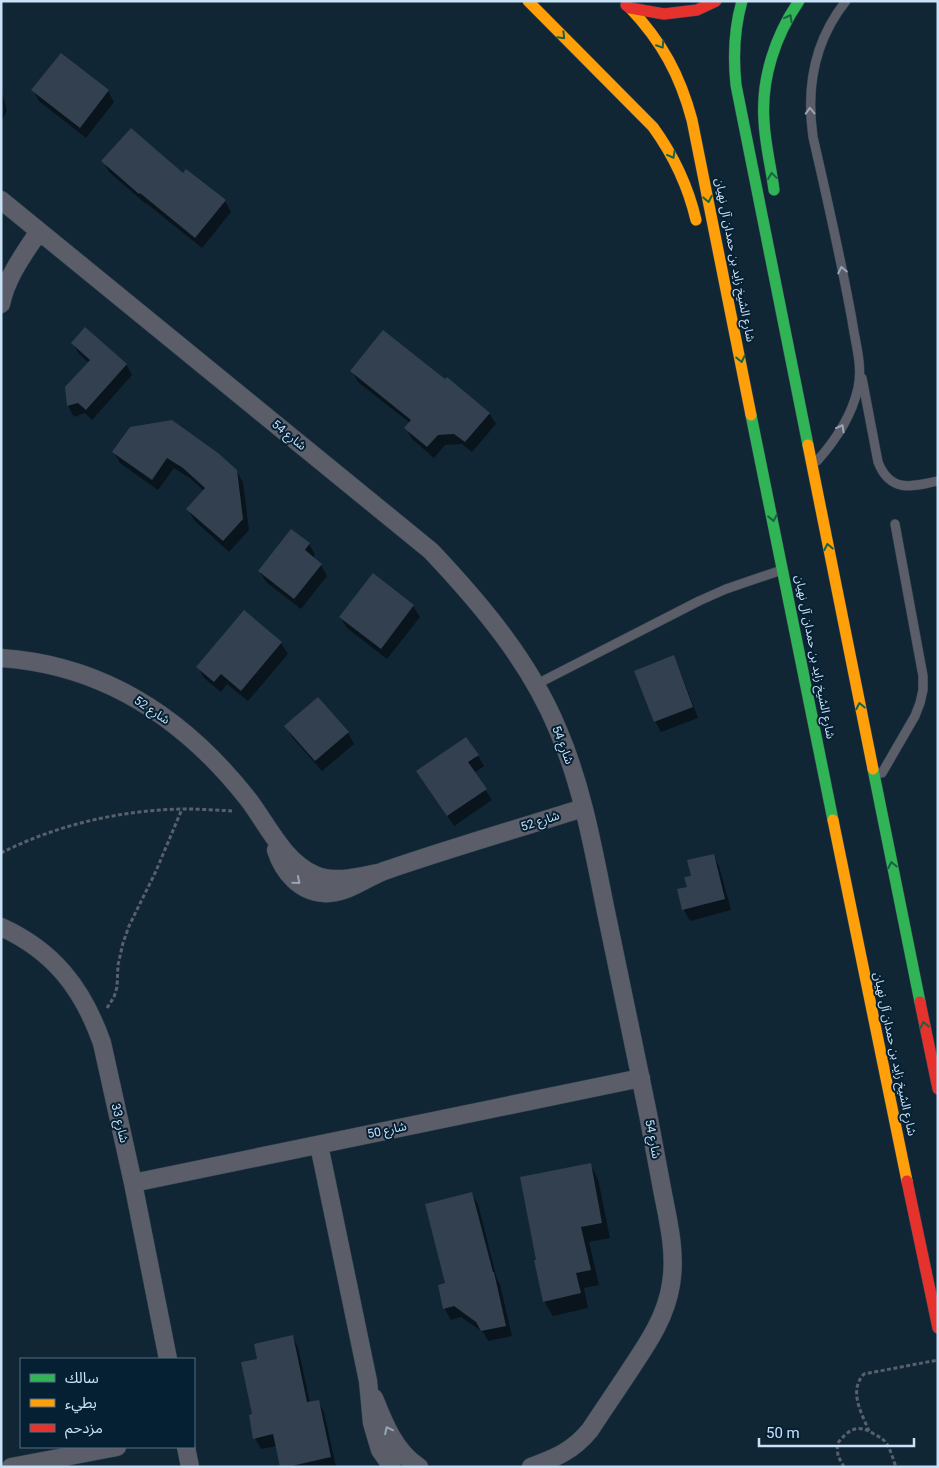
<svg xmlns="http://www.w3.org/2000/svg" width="939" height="1468" font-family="Roboto,'Noto Sans Arabic',sans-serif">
  <rect width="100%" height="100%" fill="#112635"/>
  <path fill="#0007" d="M1,88L7,111L2,120L1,119Z
    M33,90L108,91L114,102L86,138L39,101Z
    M103,161L183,175L225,201L231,212L202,248L146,203V204L109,172Z
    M73,343L126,364L132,375L92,420L85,413L74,417L68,406L66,388L89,363L79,354Z
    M352,371L489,413L496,424L472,452L462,444L445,445L434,458L412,439L406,428L410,423L358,382Z
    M131,429L236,471L243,482L249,530L229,552L194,520L188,509L204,491L191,479L174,468L158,490L120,463L114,452Z
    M309,544L315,555L313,558L321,565L327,576L301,609L266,582L259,571Z
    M413,606L420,617L387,659L347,628L340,617Z
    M244,612L281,643L288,654L248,701L227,684L221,692L204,678L198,667Z
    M673,657L679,668L698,718L661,732L655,721Z
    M286,726L348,733L354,744L322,771L292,737Z
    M478,756L484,766L474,773L492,800L454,826L418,772Z
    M713,855L719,866L731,910L690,921L684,910L679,890L688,888Z
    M590,1164L598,1179L610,1238L589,1242L599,1285L584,1288L588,1308L553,1316L544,1301Z
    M471,1193L478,1204L497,1279L500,1284L512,1336L488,1341L483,1332L461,1317L451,1320L445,1309L440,1285L447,1284Z
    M292,1336L298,1347L310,1403L318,1401L324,1412L336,1467H282L277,1446L261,1449L255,1438L253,1415L259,1360Z"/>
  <path fill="#324050" d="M61,53L109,90L80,128L31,90Z
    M131,128L183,173L186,169L226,200L195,238L140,193L139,194L101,161Z
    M85,327L127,364L86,410L78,403L67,406L65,387L90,360L71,343Z
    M383,330L445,379L447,377L490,413L465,442L454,434L438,435L427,447L404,428L411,420L350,371Z
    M172,420L218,453L237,470L243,519L223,541L186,509L205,488L183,468L167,458L152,480L112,452L130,427Z
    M291,529L310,543L305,550L322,564L294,599L258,571Z
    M373,573L414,605L381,649L339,617Z
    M244,610L282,642L241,691L221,674L214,682L196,667Z
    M674,655L693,707L654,722L634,671Z
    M318,697L349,732L315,761L284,726Z
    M466,737L479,755L468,762L487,789L447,816L416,771Z
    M714,854L725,899L682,910L677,889L687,887L684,877L691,876L687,860Z
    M591,1163L602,1223L581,1227L591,1270L576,1273L581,1293L543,1302L534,1260H536L520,1177Z
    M472,1192L493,1272H494L506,1326L481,1331L476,1322L454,1306L443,1309L438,1285L445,1283L425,1204Z
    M293,1335L307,1402L319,1400L331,1457L287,1467H280L273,1434L253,1439L249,1415L252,1414L241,1362L257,1359L254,1344Z"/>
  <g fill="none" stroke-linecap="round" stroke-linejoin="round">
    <defs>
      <path id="lane" d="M862,378L878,462C890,493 912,487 938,481
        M817,461C835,441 852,415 858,388C863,366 855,342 852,320C841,259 827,198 813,137C806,88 814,41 846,1
        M535,685L699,601L726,589L779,571
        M882,773L915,716L920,703L923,690V676L895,524"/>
      <path id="street" d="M1,200L431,551C481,604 530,662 558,730C582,786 593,847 605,907C619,976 634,1045 648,1114C653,1140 658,1167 663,1194C669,1224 676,1254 671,1284C666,1317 648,1343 630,1370C617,1390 603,1410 590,1430C573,1451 555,1458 531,1467
        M1,304C7,276 24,254 39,231
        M1,658C105,665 185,719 248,799C268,825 283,861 315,875C336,884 361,876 382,872
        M276,850C283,872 300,892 324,893C345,895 365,878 384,871C450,848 517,829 583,808
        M1,927C54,951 83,989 102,1043L133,1183L168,1359
        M319,1145L368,1381L372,1423L380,1450L392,1467
        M133,1183L641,1078
        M374,1398C384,1423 395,1452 419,1467
        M186,1447L190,1467
        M11,1467L117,1447"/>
      <path id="fast" d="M742,1C734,29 733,56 736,85L808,445
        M774,190C771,167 765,144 764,121C761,79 775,36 799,1
        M751,415L833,820
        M873,769L920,1002"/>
      <path id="slow" d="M528,1L653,127C674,156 688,186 696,220
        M630,8C662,42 680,75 692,120L751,415
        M808,445L873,769
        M833,820L907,1181"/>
      <path id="jam" d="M626,5L630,8L664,14L697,10L716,1
        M920,1002L938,1089
        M907,1181L938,1328"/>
    </defs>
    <use href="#lane" stroke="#314352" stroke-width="10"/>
    <use href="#street" stroke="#314352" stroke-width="19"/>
    <use href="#fast" stroke="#314352" stroke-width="12"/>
    <use href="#slow" stroke="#314352" stroke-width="12"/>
    <use href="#jam" stroke="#314352" stroke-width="12"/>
    <path stroke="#58606b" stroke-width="3" stroke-dasharray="4 2.5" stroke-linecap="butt" d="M1,853C56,825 121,810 183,809C199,809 216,810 232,811
      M107,1008L114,997L117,987L118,965L123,943L129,926L156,871L182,809
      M869,1431C862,1414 848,1391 864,1374L938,1360
      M844,1467L838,1456L837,1444C848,1430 857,1423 874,1434C879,1437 884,1439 887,1444C891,1451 893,1459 896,1467"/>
    <use href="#lane" stroke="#5b5d68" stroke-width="9"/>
    <use href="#street" stroke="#5b5d68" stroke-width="18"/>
    <use href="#fast" stroke="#30b455" stroke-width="11"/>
    <use href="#slow" stroke="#ff9f0a" stroke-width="11"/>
    <use href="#jam" stroke="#e5322d" stroke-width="11"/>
  </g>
  <defs><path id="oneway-chevron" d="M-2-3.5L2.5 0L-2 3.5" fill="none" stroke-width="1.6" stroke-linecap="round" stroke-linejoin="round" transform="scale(1.25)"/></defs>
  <g stroke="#196342">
    <use href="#oneway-chevron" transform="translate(789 18) rotate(-61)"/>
    <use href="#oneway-chevron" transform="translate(562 36) rotate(45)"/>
    <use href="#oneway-chevron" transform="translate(661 45) rotate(57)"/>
    <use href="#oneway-chevron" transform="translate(672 155) rotate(61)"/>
    <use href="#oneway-chevron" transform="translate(772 176) rotate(-98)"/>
    <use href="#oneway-chevron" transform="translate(708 199) rotate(79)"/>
    <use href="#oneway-chevron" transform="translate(741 359) rotate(78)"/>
    <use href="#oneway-chevron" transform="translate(773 518) rotate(79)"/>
    <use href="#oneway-chevron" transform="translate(828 547) rotate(-101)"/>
    <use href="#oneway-chevron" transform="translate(860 706) rotate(-101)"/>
    <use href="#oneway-chevron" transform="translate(892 865) rotate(-101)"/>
    <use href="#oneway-chevron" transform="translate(924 1025) rotate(-102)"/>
  </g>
  <g stroke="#98a6b7">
    <use href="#oneway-chevron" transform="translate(810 111) rotate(-92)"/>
    <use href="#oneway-chevron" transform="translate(842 270) rotate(-102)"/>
    <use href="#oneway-chevron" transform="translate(841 428) rotate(-61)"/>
    <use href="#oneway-chevron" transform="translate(297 881) rotate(40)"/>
    <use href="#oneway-chevron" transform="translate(388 1430) rotate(-116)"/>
  </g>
  <g text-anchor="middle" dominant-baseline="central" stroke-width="4" stroke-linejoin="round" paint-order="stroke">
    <g font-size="12" fill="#c9e2f8" stroke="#062033">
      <text transform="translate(735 260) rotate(79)">شارع الشيخ زايد بن حمدان آل نهيان</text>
      <text transform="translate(289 435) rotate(39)">شارع 54</text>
      <text transform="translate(815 657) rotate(79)">شارع الشيخ زايد بن حمدان آل نهيان</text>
      <text transform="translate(152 710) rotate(34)">شارع 52</text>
      <text transform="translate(563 745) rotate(69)">شارع 54</text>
      <text transform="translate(540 821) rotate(-18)">شارع 52</text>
      <text transform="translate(895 1054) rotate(78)">شارع الشيخ زايد بن حمدان آل نهيان</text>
      <text transform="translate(120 1123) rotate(77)">شارع 33</text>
      <text transform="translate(387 1130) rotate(-12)">شارع 50</text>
      <text transform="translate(653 1139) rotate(79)">شارع 54</text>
    </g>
  </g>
  <rect width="939" height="1468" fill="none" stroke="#c9e2f8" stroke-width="5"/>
  <rect x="20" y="1358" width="175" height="90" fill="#062033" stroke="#546e82"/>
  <rect x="30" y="1374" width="25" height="8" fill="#30b455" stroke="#546e82"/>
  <text x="65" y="1383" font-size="15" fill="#c9e2f8">سالك</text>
  <rect x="30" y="1399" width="25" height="8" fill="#ff9f0a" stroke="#546e82"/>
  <text x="65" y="1408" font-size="15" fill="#c9e2f8">بطيء</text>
  <rect x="30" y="1424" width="25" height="8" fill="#e5322d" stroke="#546e82"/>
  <text x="65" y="1433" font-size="15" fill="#c9e2f8">مزدحم</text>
  <path d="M759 1438v8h155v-8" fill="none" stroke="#c9e2f8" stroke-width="2.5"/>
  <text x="766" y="1438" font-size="15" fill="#c9e2f8" stroke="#062033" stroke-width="4" paint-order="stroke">50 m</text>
</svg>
